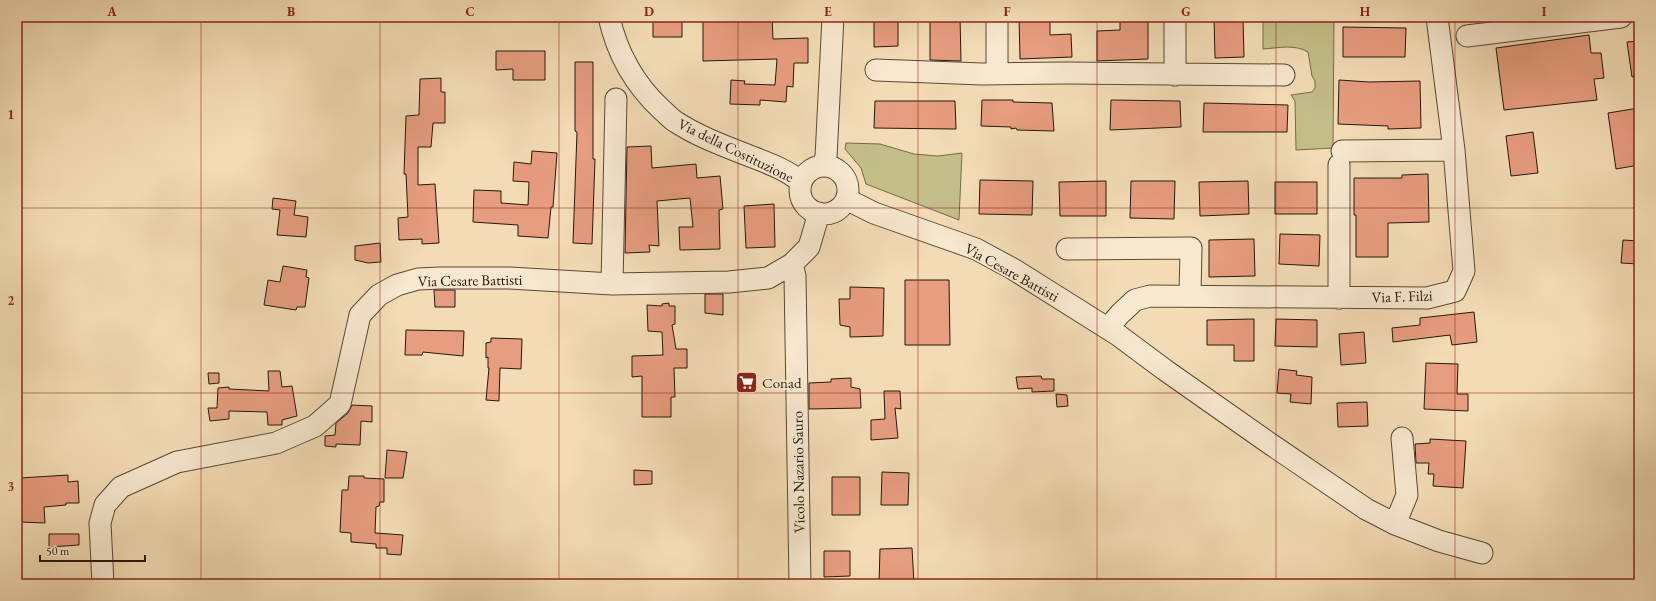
<svg xmlns="http://www.w3.org/2000/svg" width="1656" height="601" font-family="'EB Garamond',serif">
  <rect width="100%" height="100%" fill="#f3dcb5"/>
  <filter id="stains"><feTurbulence type="fractalNoise" baseFrequency=".005" numOctaves="4"/><feColorMatrix values="0 0 0 0 .2 0 0 0 0 .09 0 0 0 0 .02 0 0 0 .5 -.17"/></filter>
  <radialGradient id="worn" r=".72"><stop offset=".6" stop-color="#630" stop-opacity="0"/><stop offset="1" stop-color="#630" stop-opacity=".3"/></radialGradient>
  <path fill="#c3be88" stroke="#746b4a" d="M1263,17H1334L1333,148L1296,150L1295,101L1291,95L1312,92L1315,88V81L1312,76L1308,52C1295,44 1278,48 1263,49Z
    M846,143L880,144L914,154L938,156L962,153L959,220L866,184L861,168L845,149Z"/>
  <path fill="#e79d7f" stroke="#24180d" d="M653,17H682V37H653Z
    M703,17H772L773,39L808,38V63H794L793,87L787,86L786,102L760,100V105L730,104L731,80L745,81L744,84L775,85L777,59L703,61Z
    M874,17H898V46L874,47Z
    M930,17H960L961,61L930,60Z
    M1019,17H1050V35L1071,34L1072,57L1020,59Z
    M1120,17H1148V59L1097,61V31L1120,30Z
    M1214,17H1243L1244,57L1215,58Z
    M1343,27L1406,28L1405,57H1343Z
    M1589,35L1591,53H1601L1604,78L1594,79L1597,100L1504,110L1496,48Z
    M1639,41V76L1632,77L1627,42Z
    M496,51H545V80H513V69L496,70Z
    M575,62H593V159H595L592,244L573,243L577,132L575,131Z
    M441,78V92H445V123H433L431,147H418V185L435,184L439,243L422,244V239L399,240L398,218L408,217L406,174H404L406,116L419,115L420,79Z
    M1339,80L1369,82L1420,81L1421,128L1388,129V126L1338,124Z
    M982,100H1013V102L1052,103L1054,131L1017,130L1016,128L1011,129V127L981,126Z
    M1111,100L1180,101L1181,127L1110,130Z
    M875,101H955L956,129L874,128Z
    M1204,103L1288,105L1287,132H1203Z
    M1639,108V165L1616,169L1608,113Z
    M1533,132L1538,173L1511,176L1506,136Z
    M651,146L652,168L696,164L697,178L720,176L723,209L719,210L720,249L680,250L679,227H693L690,198L657,201L659,246L649,245L650,252L625,253L627,147Z
    M532,151L557,153L553,207H551L548,238L518,236V225L473,222L474,190L501,191V203L528,205L529,182L513,181L514,162L531,164Z
    M1428,174L1429,222L1388,223V257H1356V215H1354V178H1402V175Z
    M980,180L1033,181L1032,215L979,214Z
    M1106,181V216H1060L1059,182Z
    M1131,181H1175L1174,219L1130,218Z
    M1248,181L1249,214L1200,216L1199,182Z
    M1275,182H1317V214H1275Z
    M273,198L296,201L294,215L308,217L306,237L277,235L280,210L272,209Z
    M774,204L775,247L746,248L744,206Z
    M1280,234L1320,235L1319,266L1279,264Z
    M1254,239L1255,276L1209,277V240Z
    M1623,240L1639,241V264L1621,263Z
    M380,243L381,262L368,263L355,260V246Z
    M283,266L307,270L306,277L309,278L305,307H297L296,310L264,305L268,280L280,282Z
    M905,280H949L950,345H905Z
    M850,287L884,288L883,336L850,337V327L840,325L839,299H850Z
    M434,290H455V307H435Z
    M705,294H723V315L705,313Z
    M669,303V306H675V324L672,325L676,349H687V368H674L675,397H671V417H642V376L632,377V356L663,355L662,332L648,331L647,305L662,306V304Z
    M1474,312L1477,342L1452,345L1450,335L1393,342L1392,328L1420,325V318Z
    M1254,319V361H1234V345H1207V320Z
    M1276,319L1317,320V347L1275,346Z
    M406,330L464,331L463,356L423,352L422,355H405Z
    M1364,332L1366,363L1341,365L1339,334Z
    M491,338L522,339L521,369L500,368L499,401L486,400L489,368H488V357L486,358V343L491,342Z
    M1426,363L1458,364L1457,394H1468V411L1424,409Z
    M1279,369L1297,371L1296,375L1312,377L1311,404L1290,402L1291,394L1277,393Z
    M268,371H280L282,387L292,386L297,416L282,420V425H268L267,412L229,411V419L210,421L208,408H217L218,388L229,387V389L269,391Z
    M208,373H219V383L209,384Z
    M1041,376L1042,379H1054V391L1032,392V388L1018,389L1016,377Z
    M851,378V387L860,389L861,408L809,409V383L831,382V379Z
    M884,391H900L901,409L895,408L898,438L871,440V420L885,419Z
    M1056,394L1067,395L1068,406L1057,407Z
    M1367,402L1368,426L1338,427L1337,403Z
    M352,405L372,406V422L361,421L360,445L336,444V447L325,446V436L335,435L336,423L348,413Z
    M1430,439L1466,441L1463,488L1433,486L1434,474H1428L1429,463H1416L1415,444L1430,443Z
    M387,450L407,452L403,478H385Z
    M634,470L652,471V484L634,485Z
    M882,472L909,473L908,505H881Z
    M68,475V482L78,481L79,503H66V505L44,507L45,523L20,522V478Z
    M349,476H364V478L384,479V502H380L379,506L376,507L375,533L403,535L401,555L387,554V548H376V544L351,542V533L340,532L342,490H348Z
    M832,477H860V515H832Z
    M49,534H79V545L49,547Z
    M912,548L914,583L879,584L880,549Z
    M824,551H850V576L824,577Z"/>
  <g fill="none" stroke-linecap="round" stroke-linejoin="round">
    <defs>
      <path id="minor" d="M609,17C617,53 635,85 662,110C667,114 671,119 676,122C696,135 719,144 742,153C762,161 785,168 801,182
        M997,17V74
        M1467,36L1621,17
        M876,70L982,74L1067,73L1284,75
        M1175,75V17
        M1342,151L1454,150
        M1339,165V298
        M822,166L826,157L833,17
        M800 190a24 24 0 1 1 48 0a24 24 0 1 1-48 0Z
        M847,197L854,203L874,213L976,249L1013,269L1118,335L1165,370L1269,443L1366,509L1395,524L1439,541L1482,553
        M1067,249L1191,248L1190,296
        M792,264L795,276L800,584
        M612,284L616,99
        M1108,328L1120,314L1135,300L1150,296L1427,298L1455,291L1464,271L1454,150L1437,17
        M1395,524L1407,495L1402,438
        M103,584L100,523L105,505L121,487L177,462L276,443L315,426L340,404L360,315L379,295L397,285L418,279L440,278H510L612,284L729,282L768,278L792,264L809,247L819,213"/>
    </defs>
    <use href="#minor" stroke="#584937" stroke-width="23"/>
    <use href="#minor" stroke="#f7e8cf" stroke-width="21"/>
  </g>
  <path fill="none" stroke="#8f2418" stroke-width="1" stroke-opacity="0.55" d="M201,17V584M380,17V584M559,17V584M738,17V584M918,17V584M1097,17V584M1276,17V584M1455,17V584M17,208H1639M17,393H1639"/>
  <defs>
    <symbol id="supermarket-square" viewBox="-11 -11 22 22"><rect x="-9" y="-9" width="18" height="18" rx="4" fill="#8f2418" stroke="#f7e8cf"/><path d="M-6-5.5h2.5l.6 2H6L4.5 2H-2.5L-4.4-4H-6ZM-1.5 3.2a1.3 1.3 0 1 0 .1 0ZM3 3.2a1.3 1.3 0 1 0 .1 0Z" fill="#fff"/></symbol>
  </defs>
  <g fill-rule="evenodd">
    <use href="#supermarket-square" x="734" y="370" width="25" height="25"/>
  </g>
  <g text-anchor="middle" dominant-baseline="central" stroke-width="3.5" stroke-linejoin="round" paint-order="stroke">
    <g font-size="15" fill="#24180d" stroke="#f7e8cf">
      <text transform="translate(736 150) rotate(26)">Via della Costituzione</text>
      <text transform="translate(1012 272) rotate(29)">Via Cesare Battisti</text>
      <text transform="translate(470 280) rotate(-1)">Via Cesare Battisti</text>
      <text transform="translate(1402 296) rotate(-2)">Via F. Filzi</text>
      <text transform="translate(798 472) rotate(-91)">Vicolo Nazario Sauro</text>
    </g>
    <g font-size="15" fill="#24180d" stroke="#f7e8cf" text-anchor="start">
      <text x="762" y="382">Conad</text>
    </g>
  </g>
  <rect width="1656" height="601" fill="none" stroke="#f3dcb5" stroke-width="44"/>
  <path d="M40 555v6h105v-6" fill="none" stroke="#24180d" stroke-width="2"/>
  <text x="46" y="555" font-size="12" fill="#24180d" stroke="#f7e8cf" stroke-width="3" paint-order="stroke">50 m</text>
  <rect x="22" y="22" width="1612" height="557" fill="none" stroke="#8f2418" stroke-width="1.5"/>
  <g font-size="13" text-anchor="middle" font-weight="bold" fill="#8f2418">
    <text x="112" y="16">A</text>
    <text x="291" y="16">B</text>
    <text x="470" y="16">C</text>
    <text x="649" y="16">D</text>
    <text x="828" y="16">E</text>
    <text x="1007" y="16">F</text>
    <text x="1186" y="16">G</text>
    <text x="1365" y="16">H</text>
    <text x="1544" y="16">I</text>
    <text x="11" y="119">1</text>
    <text x="11" y="305">2</text>
    <text x="11" y="491">3</text>
  </g>
  <rect width="100%" height="100%" filter="url(#stains)"/>
  <rect width="100%" height="100%" fill="url(#worn)"/>
</svg>
